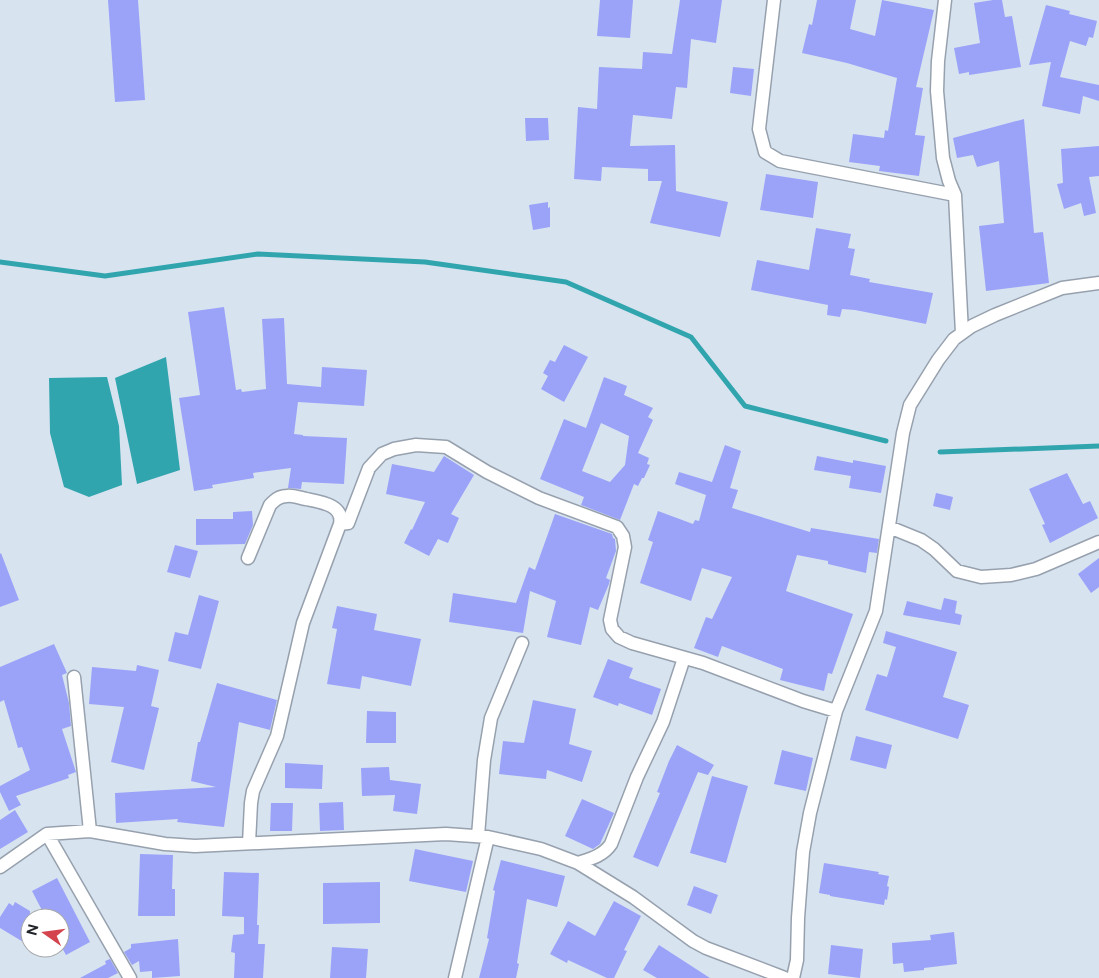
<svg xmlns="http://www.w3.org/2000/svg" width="1099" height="978" font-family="'Public Sans',sans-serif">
  <rect width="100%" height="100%" fill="#d8e3f0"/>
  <path fill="#31a5ae" d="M166,357L180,470L137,484L115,378Z
    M107,377L119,426L122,485L89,497L64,487L50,433L49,378Z"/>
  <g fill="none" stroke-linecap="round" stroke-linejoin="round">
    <path stroke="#31a5ae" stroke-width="5" d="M0,262L105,276L258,254L425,262L566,282L691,337L745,406L886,441
      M940,452L1099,446"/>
  </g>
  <path fill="#9ba3f9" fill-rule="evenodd" d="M108,0H138L145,100L115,102Z
    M600,0H633L630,38L597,36Z
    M680,0H722L716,43L691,39L687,88L676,87L672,119L633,115L630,146L675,145L676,191L728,202L720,237L650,223L662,181H648V169L602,167L601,181L574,179L578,107L597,109L599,67L642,69L643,52L672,54Z
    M817,0H856L850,29L875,36L882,0L934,10L916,87L923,88L915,135L925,136L919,176L879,171L880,166L849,162L853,134L884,138L885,130L888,131L897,78L847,63L802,53L809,24L812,25Z
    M993,0H1002L1005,17L1012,16L1021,67L969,75V72L959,74L954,48L980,43L974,3Z
    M1046,5L1070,11L1069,14L1097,21L1093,38L1089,37L1086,46L1070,41L1060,77L1099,85V101L1083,96L1080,114L1042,106L1051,62L1029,65Z
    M733,67L754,69L751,96L730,93Z
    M525,118H548L549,140L526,141Z
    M1024,119L1034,233L1043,232L1049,283L986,291L979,226L1004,223L999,161L977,167L973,155L957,158L953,138Z
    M1099,146V176L1089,177L1096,213L1084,216L1081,203L1064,209L1057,184L1063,183L1061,149Z
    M766,174L818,182L813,218L760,210Z
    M548,202V208L550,207V227L533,230L529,205Z
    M816,228L851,234L848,248L855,249L850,275L870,279L869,282L933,293L926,324L855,310L842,309L840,317L827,315L828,305L751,290L757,260L809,270Z
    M224,307L236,390L241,389L242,392L266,389L262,319L284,318L287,384L321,387L322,367L367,370L364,406L298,402L294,434L303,435V436L347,438L344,484L302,482L301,489L288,488L291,468L253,473L254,478L212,485L213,488L194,491L179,398L200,395L188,312Z
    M564,345L588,357L564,402L541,389L548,376L543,373L550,360L555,362Z
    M604,377L627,386L624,395L653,408L648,417L653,420L638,453L649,458L647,464L650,465L644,478H642L638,486L634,484L620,520L581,505L584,497L540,479L564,419L586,428ZM601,423L629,436L625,465L610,482L582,471Z
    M725,445L741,451L730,488L738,490L732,508L810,532L811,528L879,539L877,553L869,552L866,573L828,564V561L797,555L786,591L853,614L832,674L828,673L824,691L780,680L783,669L722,646L718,657L694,648L706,617L712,619L732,577L702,568L691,601L640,583L653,542L648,540L658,511L693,524L695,520L699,521L706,495L675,484L679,472L712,482Z
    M444,456L474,475L451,514L459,518L448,543L438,539L429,556L404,543L411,529L412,530L425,502L386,494L392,464L434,472Z
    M817,456L853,463V460L886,466L881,493L849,488L851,476L814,470Z
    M1067,473L1083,504L1090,501L1098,518L1050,543L1042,525L1045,524L1029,489Z
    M936,493L953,497L950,510L933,506Z
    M252,511L253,525L245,544L196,545V519H233V512Z
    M555,514L612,534L613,538L615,539L616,551L606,578L610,580L609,584L598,610L590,607L581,645L547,637L556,601L530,591L523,633L449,622L453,593L516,603L529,567L535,570Z
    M175,545L198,551L190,578L167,572Z
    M1,553L19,600L0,607V554Z
    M1099,558V587L1091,593L1078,574Z
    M199,595L219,601L201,669L168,661L175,632L188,635Z
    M944,598L957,601L955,613L962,615L960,625L903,615L907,601L941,610Z
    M337,606L377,614L374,630L421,639L411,686L362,676L360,689L327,684L337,629L332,628Z
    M886,631L957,652L943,697L969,705L958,739L865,710L877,674L887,677L896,647L883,643Z
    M54,644L67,673L62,675L69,703L71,726L62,729L76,772L68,775L69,778L16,796L21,805L9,811L0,792V786L30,770L22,747L18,748L4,700L0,702V667Z
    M608,659L633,668L629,678L661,689L652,715L619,703L618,706L593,697Z
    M137,665L159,670L151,706L159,708L144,770L111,762L124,707L89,704L92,667L136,671Z
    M217,683L277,700L270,730L239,722L224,827L177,822L178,819L116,823L115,793L216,787L191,781L198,742H200Z
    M533,700L576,709L569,744L592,751L582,782L547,770L546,779L499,774L503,741L524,743Z
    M367,711L396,712V743H366Z
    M856,736L892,745L886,769L850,760Z
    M677,745L714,765L708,775L698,772L658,867L633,857L660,793L657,792L669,761Z
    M782,750L813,758L806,791L774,784Z
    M285,763L323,765L322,789L285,788Z
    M389,767L390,780L421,784L417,814L393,811L395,795L362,796L361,768Z
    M712,776L748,786L726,863L690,853Z
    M582,799L614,813L600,844L593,849L565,836Z
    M343,802L344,830L320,831L319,803Z
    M271,803H293L292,831H270Z
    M15,810L28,832L0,849V820Z
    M415,849L473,861L466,892L409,881Z
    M140,854L173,855L172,889H175V916H138Z
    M501,860L565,876L557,907L527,899L517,963L519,964L516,978H479L489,939L487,938L495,891L493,890Z
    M824,863L879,872L878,874L889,876L887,886L889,887L887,900L885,899L884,905L830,896V895L819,893Z
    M224,872L259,873L257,925H259L258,944H265L263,978H234L235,953L231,952L233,935L244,934V917L222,916Z
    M57,878L90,942L66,955L60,944V918H46L32,891Z
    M380,882V923L323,924V883Z
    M694,886L718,895L711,914L687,905Z
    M614,901L641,916L624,950L627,951L614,978H607L568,960L567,963L550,954L568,921L595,936Z
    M15,902L30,911V946L0,928V917L9,903L13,906Z
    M954,932L957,964L924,968V970L904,972L903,963L893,964L892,943L931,940L930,935Z
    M178,939L180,976L152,978V971L140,972L139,961L132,965L124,952L131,948V944Z
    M659,945L710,978H657L643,970Z
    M831,945L863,949L860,978L828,974Z
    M332,947L368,949L366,978H330Z
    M110,959L118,973L108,978H80L106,964L105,961Z"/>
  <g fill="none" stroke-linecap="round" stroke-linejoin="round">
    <defs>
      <path id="minor" d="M774,0L759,129L765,152L780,161L955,195
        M945,0L938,61L937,91L943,158L949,181L955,195L962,333
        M340,524L348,523L369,468L382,454L394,449L416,445L446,447L487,472L539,498L617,527L623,536L625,547L610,620L612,629L619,637L632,643L703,663L803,701L836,711
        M889,527L921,540L934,549L957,571L981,577L1011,575L1036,569L1099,542
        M248,558L270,505C275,500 279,496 287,496C293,495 300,498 306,499C321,502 344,505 340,524L303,623L277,736L253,791L251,803L249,843
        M74,677L90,831
        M47,834L130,978
        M478,836L484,760L491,718L522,643
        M578,863C590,859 603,856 611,844L637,777L663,722L684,658
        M0,867L47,834L90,831L165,844L195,846L446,834L488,837L541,849L578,863L633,897L693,941L706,948L785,978
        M455,978L488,837
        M793,978L797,960L798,918L803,852L810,813L836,711L876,611L903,433L910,405L938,360L954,339L972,326L995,315L1062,288L1099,283"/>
    </defs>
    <use href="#minor" stroke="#97a1ae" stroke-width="15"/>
    <use href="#minor" stroke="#fff" stroke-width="12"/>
  </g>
  <g transform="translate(45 933) rotate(284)"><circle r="24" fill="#ffffff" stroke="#a6a8aa"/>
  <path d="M0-4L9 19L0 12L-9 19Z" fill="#d4444e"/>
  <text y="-8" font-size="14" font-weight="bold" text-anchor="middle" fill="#21252a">N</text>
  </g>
</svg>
